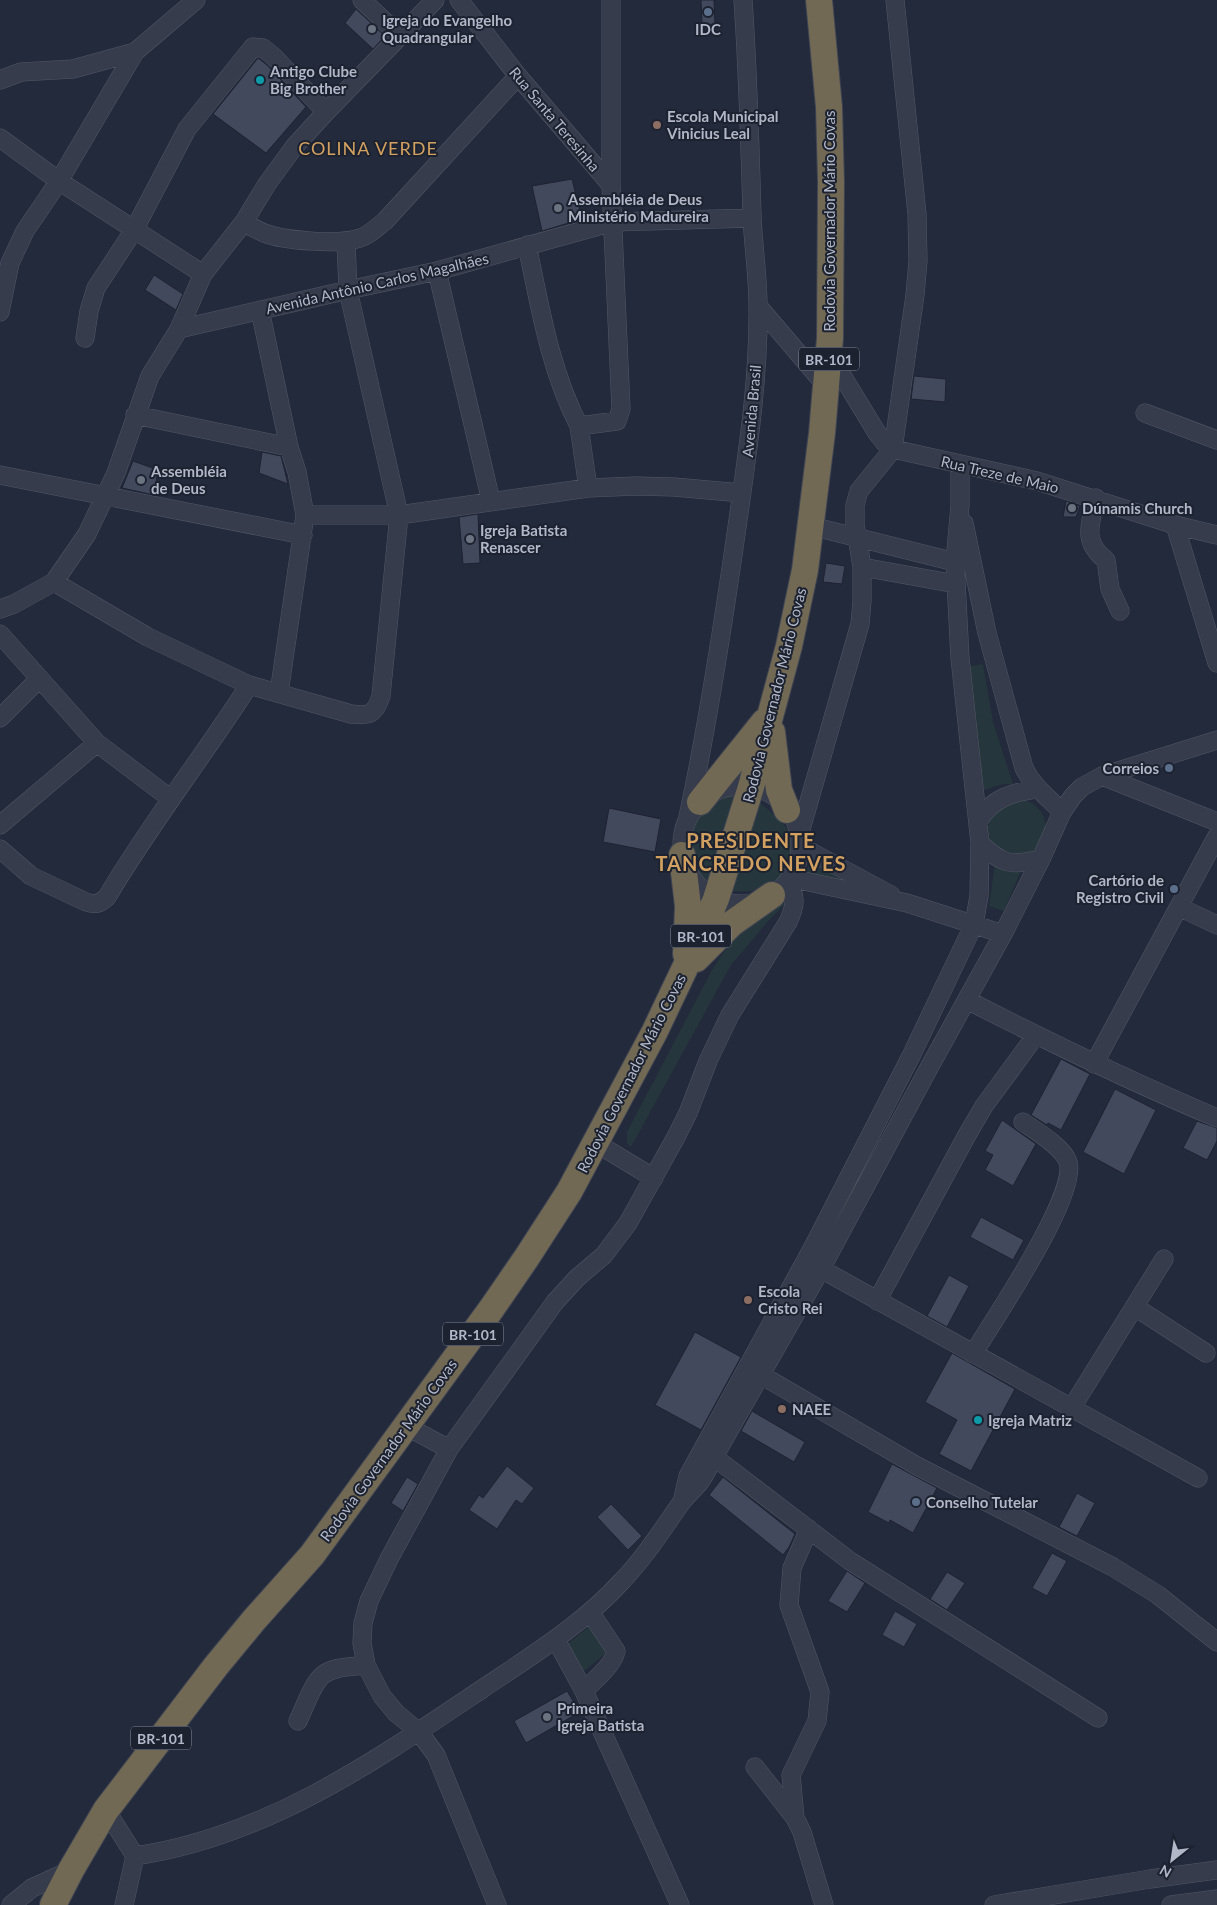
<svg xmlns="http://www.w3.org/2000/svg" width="1217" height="1905" font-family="Lato,sans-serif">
  <rect width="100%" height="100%" fill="#232a3b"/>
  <path fill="#25363c" d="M983,664L993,722L1013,784H1003L984,790L976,738L970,666Z
    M722,796L740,797L713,885C689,871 681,846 693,821C696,814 701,806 707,802C711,800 717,798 722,796Z
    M988 828a29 29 0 1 1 58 0a29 29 0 1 1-58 0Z
    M759,802C771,812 784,822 792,836C803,856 782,887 761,890C751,892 739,891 729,891Z
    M811,859L876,892L810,875L806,871Z
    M995,864L1022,868L1004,911L989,906Z
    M787,903L771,918L731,965L631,1147L627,1143V1132L712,970L734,937L766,908Z
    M591,1625L611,1649L584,1671L564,1647Z"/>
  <path fill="#42495d" stroke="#1e2332" d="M701,0H714L715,24L702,25Z
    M356,9L385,36L373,49L345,23Z
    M258,58L267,65L306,107L266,153L213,114Z
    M572,179L582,219L542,231L532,186Z
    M154,275L183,294L176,310L145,290Z
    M914,376L946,379L945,402L911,399Z
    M262,452L281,456L288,484L259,473Z
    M133,461L158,470L154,495L122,488Z
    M1066,501L1080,506L1076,517H1063Z
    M478,514L480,563L463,564L459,517Z
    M826,563L845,566L842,584L823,582Z
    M609,808L661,819L655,852L603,842Z
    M1061,1059L1090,1074L1061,1130L1048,1123L1047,1125L1031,1115Z
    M1115,1089L1156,1110L1124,1174L1083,1152Z
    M1002,1120L1036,1144L1013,1186L985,1170L993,1155L985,1151Z
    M1197,1121L1217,1128V1141L1207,1160L1183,1148Z
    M981,1217L1024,1240L1013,1260L970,1237Z
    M949,1275L969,1286L947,1327L927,1316Z
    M695,1332L741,1357L701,1430L655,1405Z
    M952,1353L1015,1389L971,1471L939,1454L957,1420L925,1402Z
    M752,1411L805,1442L794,1462L741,1431Z
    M892,1464L937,1488L913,1533L890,1520L889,1523L868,1512Z
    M507,1466L534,1488L522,1504L516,1500L497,1529L469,1510L479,1495L483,1498Z
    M407,1477L418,1484L403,1511L391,1503Z
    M723,1477L795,1534L789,1547L783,1555L709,1495Z
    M1077,1493L1095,1503L1077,1536L1059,1527Z
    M611,1504L642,1536L628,1550L597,1517Z
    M1052,1553L1067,1561L1047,1596L1032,1588Z
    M847,1571L865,1583L847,1612L828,1601Z
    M947,1572L965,1583L947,1610L930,1599Z
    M895,1611L917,1624L904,1647L882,1635Z
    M567,1691L580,1712L526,1743L514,1721Z"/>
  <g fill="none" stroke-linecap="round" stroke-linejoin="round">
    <defs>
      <path id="minor" d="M362,0L399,35
        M459,0L518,76L611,185L621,409L617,421L579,426C550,370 540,307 527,245
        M0,80L21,72L73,69L135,52L196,0
        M0,138L59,181L203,274
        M611,185V0
        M244,222C250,226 257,230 264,233C285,241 340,245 360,238C370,235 377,227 385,221L518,76
        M437,271L491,501
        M758,306L827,387
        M0,312L10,263L25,231L59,181L135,52
        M179,329L348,290L437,271L613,222L752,218
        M85,338L89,311L96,288L134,230L187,129L253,47L263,48L274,57L326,112
        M829,354L877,433L884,442L893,449L1037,481L1175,525L1217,535
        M1145,413L1217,440
        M135,415L289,447L260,310
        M579,426L588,488
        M0,475L303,535
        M1096,498C1090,524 1082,542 1106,560L1110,589L1120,611
        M305,515H399L588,488L636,486L674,487L742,493
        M964,523L987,633L1024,768C1033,787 1048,797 1062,812
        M1175,525L1217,663
        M811,526L955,562
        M862,567L956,584
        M54,582L148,637L249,685L351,714C369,716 375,715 381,696L399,515L348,290L346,242
        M0,609L14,604L54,582L87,534L116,473L150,376L179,329L203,274L244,222L267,184L294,147L326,112L435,0
        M0,634L97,743L171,799
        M279,693L305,515L297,472L289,447
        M0,718L39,679
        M1102,776L1217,822
        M682 845a59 59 0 1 1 118 0a59 59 0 1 1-118 0Z
        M688,817C709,719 724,619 738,520C748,449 759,377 758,306C758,275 753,245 752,215C750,143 748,72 743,0
        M979,820C993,798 1012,792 1038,789
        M0,825L97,743
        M799,836L860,624L862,601V567L855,524V505L859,491L893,449L915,295L918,261L917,214L895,0
        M980,843C1002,865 1012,866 1041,859
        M800,846L891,895
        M0,849L31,876L86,902C96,905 99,904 107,897C150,824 203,757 249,685
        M790,878L907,903L1003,934
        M1179,907L1217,925
        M967,1000C1049,1042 1132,1082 1217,1118
        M1094,1064L1217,836
        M596,1143L654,1178
        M821,1269L1198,1478
        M877,1301L967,1135L984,1106L1036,1035
        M1135,1307L1206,1353
        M973,1354C993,1321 1079,1194 1068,1162C1063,1147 1036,1131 1023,1122
        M761,1375L917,1466L1113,1567L1158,1595L1217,1642
        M1071,1409L1164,1259
        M406,1426L449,1449L389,1559L369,1601L363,1623L362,1643L366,1665L382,1696L396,1713L419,1732L436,1755L497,1905
        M449,1449L555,1302L577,1278L604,1255L628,1223L676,1137L688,1113L708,1061L730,1015L788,922C795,907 798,895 786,883
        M714,1457L850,1561L1098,1718
        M683,1498L688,1476L813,1247L911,1056L974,924L979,896L980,843L960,658L955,562L960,505V464
        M556,1640L584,1691C594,1680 613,1666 616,1651L590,1612
        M584,1691L680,1905
        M298,1721C304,1709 313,1682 323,1675C334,1666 352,1667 366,1665
        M755,1767L795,1818L802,1832L824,1905
        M106,1810L135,1856L124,1905
        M795,1818L791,1775L817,1721L820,1692L789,1605L792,1568L809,1529
        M135,1856C266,1837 375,1761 482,1689C531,1656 582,1625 622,1581C645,1557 662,1530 681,1503C686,1496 693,1490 699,1483C705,1476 709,1466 714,1457L821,1269L930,1066L1003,934L1041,859L1062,812L1073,796L1082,787L1102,776L1217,740
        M11,1905L32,1888L71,1870
        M994,1905L1150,1879L1217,1870
        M1171,1905L1217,1899"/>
      <path id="highway" d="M772,732L779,790L787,810
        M700,802L764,722
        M682,855L688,906L686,954
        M696,959L731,924L772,895
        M53,1905L71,1870L106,1810L216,1666L254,1620L312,1555L492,1308L527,1257L569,1192L655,1031L702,932L716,899L751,787L789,646L805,570L822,433L830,338L831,182L829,107L819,0"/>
    </defs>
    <use href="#minor" stroke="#525766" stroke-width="19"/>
    <use href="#highway" stroke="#3f4453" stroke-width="28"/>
    <use href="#minor" stroke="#363c4b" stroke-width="18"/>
    <use href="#highway" stroke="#716954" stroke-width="26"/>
  </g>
  <g fill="#5c6f8a" stroke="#1c2230" stroke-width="2">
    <circle cx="708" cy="12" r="5"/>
    <circle cx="1169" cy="768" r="5"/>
    <circle cx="1174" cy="889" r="5"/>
    <circle cx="916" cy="1502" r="5"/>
  </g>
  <g fill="#6b7280" stroke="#1c2230" stroke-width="2">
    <circle cx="372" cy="29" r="5"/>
    <circle cx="558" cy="208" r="5"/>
    <circle cx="141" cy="480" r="5"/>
    <circle cx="1072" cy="508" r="5"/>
    <circle cx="470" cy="539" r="5"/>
    <circle cx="547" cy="1717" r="5"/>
  </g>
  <g fill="#0f9aa8" stroke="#1c2230" stroke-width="2">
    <circle cx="260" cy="80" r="5"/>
    <circle cx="978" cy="1420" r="5"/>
  </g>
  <g fill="#8d6e63" stroke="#1c2230" stroke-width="2">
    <circle cx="657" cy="125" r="5"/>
    <circle cx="748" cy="1300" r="5"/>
    <circle cx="782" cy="1409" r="5"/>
  </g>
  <g text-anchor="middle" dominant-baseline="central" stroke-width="4" stroke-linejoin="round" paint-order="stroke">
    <g fill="#1c2230" stroke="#858a9a" stroke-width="1">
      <rect x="799" y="347.5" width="60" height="23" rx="4"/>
      <rect x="671" y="924.5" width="60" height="23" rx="4"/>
      <rect x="443" y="1322.5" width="60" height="23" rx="4"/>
      <rect x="131" y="1726.5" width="60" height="23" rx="4"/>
    </g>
    <g font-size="14" font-weight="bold" fill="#b2b7c7">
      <text x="829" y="359">BR-101</text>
      <text x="701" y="936">BR-101</text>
      <text x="473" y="1334">BR-101</text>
      <text x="161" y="1738">BR-101</text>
    </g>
    <g font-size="15" font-weight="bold" fill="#b2b7c7" stroke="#1c2230" text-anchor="start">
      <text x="382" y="20">Igreja do Evangelho<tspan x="382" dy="17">Quadrangular</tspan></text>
      <text x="708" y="29" text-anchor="middle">IDC</text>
      <text x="270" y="71">Antigo Clube<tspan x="270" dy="17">Big Brother</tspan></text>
      <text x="667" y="116">Escola Municipal<tspan x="667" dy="17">Vinicius Leal</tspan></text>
      <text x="568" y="199">Assembléia de Deus<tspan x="568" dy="17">Ministério Madureira</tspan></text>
      <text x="151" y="471">Assembléia<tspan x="151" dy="17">de Deus</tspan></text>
      <text x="1082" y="508">Dúnamis Church</text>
      <text x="480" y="530">Igreja Batista<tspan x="480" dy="17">Renascer</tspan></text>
      <text x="1159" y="768" text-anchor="end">Correios</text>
      <text x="1164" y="880" text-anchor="end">Cartório de<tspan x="1164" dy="17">Registro Civil</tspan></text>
      <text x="758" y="1291">Escola<tspan x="758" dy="17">Cristo Rei</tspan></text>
      <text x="792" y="1409">NAEE</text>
      <text x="988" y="1420">Igreja Matriz</text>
      <text x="926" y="1502">Conselho Tutelar</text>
      <text x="557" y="1708">Primeira<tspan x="557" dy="17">Igreja Batista</tspan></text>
    </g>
    <g font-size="15" fill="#b2b7c7" stroke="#1c2230">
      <text transform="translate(555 119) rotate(50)">Rua Santa Teresinha</text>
      <text transform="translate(829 221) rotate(-90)">Rodovia Governador Mário Covas</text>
      <text transform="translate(377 283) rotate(-13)">Avenida Antônio Carlos Magalhães</text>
      <text transform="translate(751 411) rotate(-85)">Avenida Brasil</text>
      <text transform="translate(1000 474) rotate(13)">Rua Treze de Maio</text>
      <text transform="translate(774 695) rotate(-76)">Rodovia Governador Mário Covas</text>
      <text transform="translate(631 1073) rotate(-63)">Rodovia Governador Mário Covas</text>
      <text transform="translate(388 1450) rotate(-54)">Rodovia Governador Mário Covas</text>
    </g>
    <g font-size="18" letter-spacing="1" fill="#d2a161" stroke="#1c2230">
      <text x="368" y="148">COLINA VERDE</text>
    </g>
    <g font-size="20" font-weight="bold" letter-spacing="1" fill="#d2a161" stroke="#1c2230">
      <text x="751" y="840">PRESIDENTE<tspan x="751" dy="23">TANCREDO NEVES</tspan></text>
    </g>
  </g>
  <g transform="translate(1172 1860) rotate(210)" stroke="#1c2230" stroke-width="4" paint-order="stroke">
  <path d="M0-4L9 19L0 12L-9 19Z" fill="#b2b7c7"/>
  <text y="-8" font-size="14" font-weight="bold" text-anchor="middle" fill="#b2b7c7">N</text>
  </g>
</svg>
